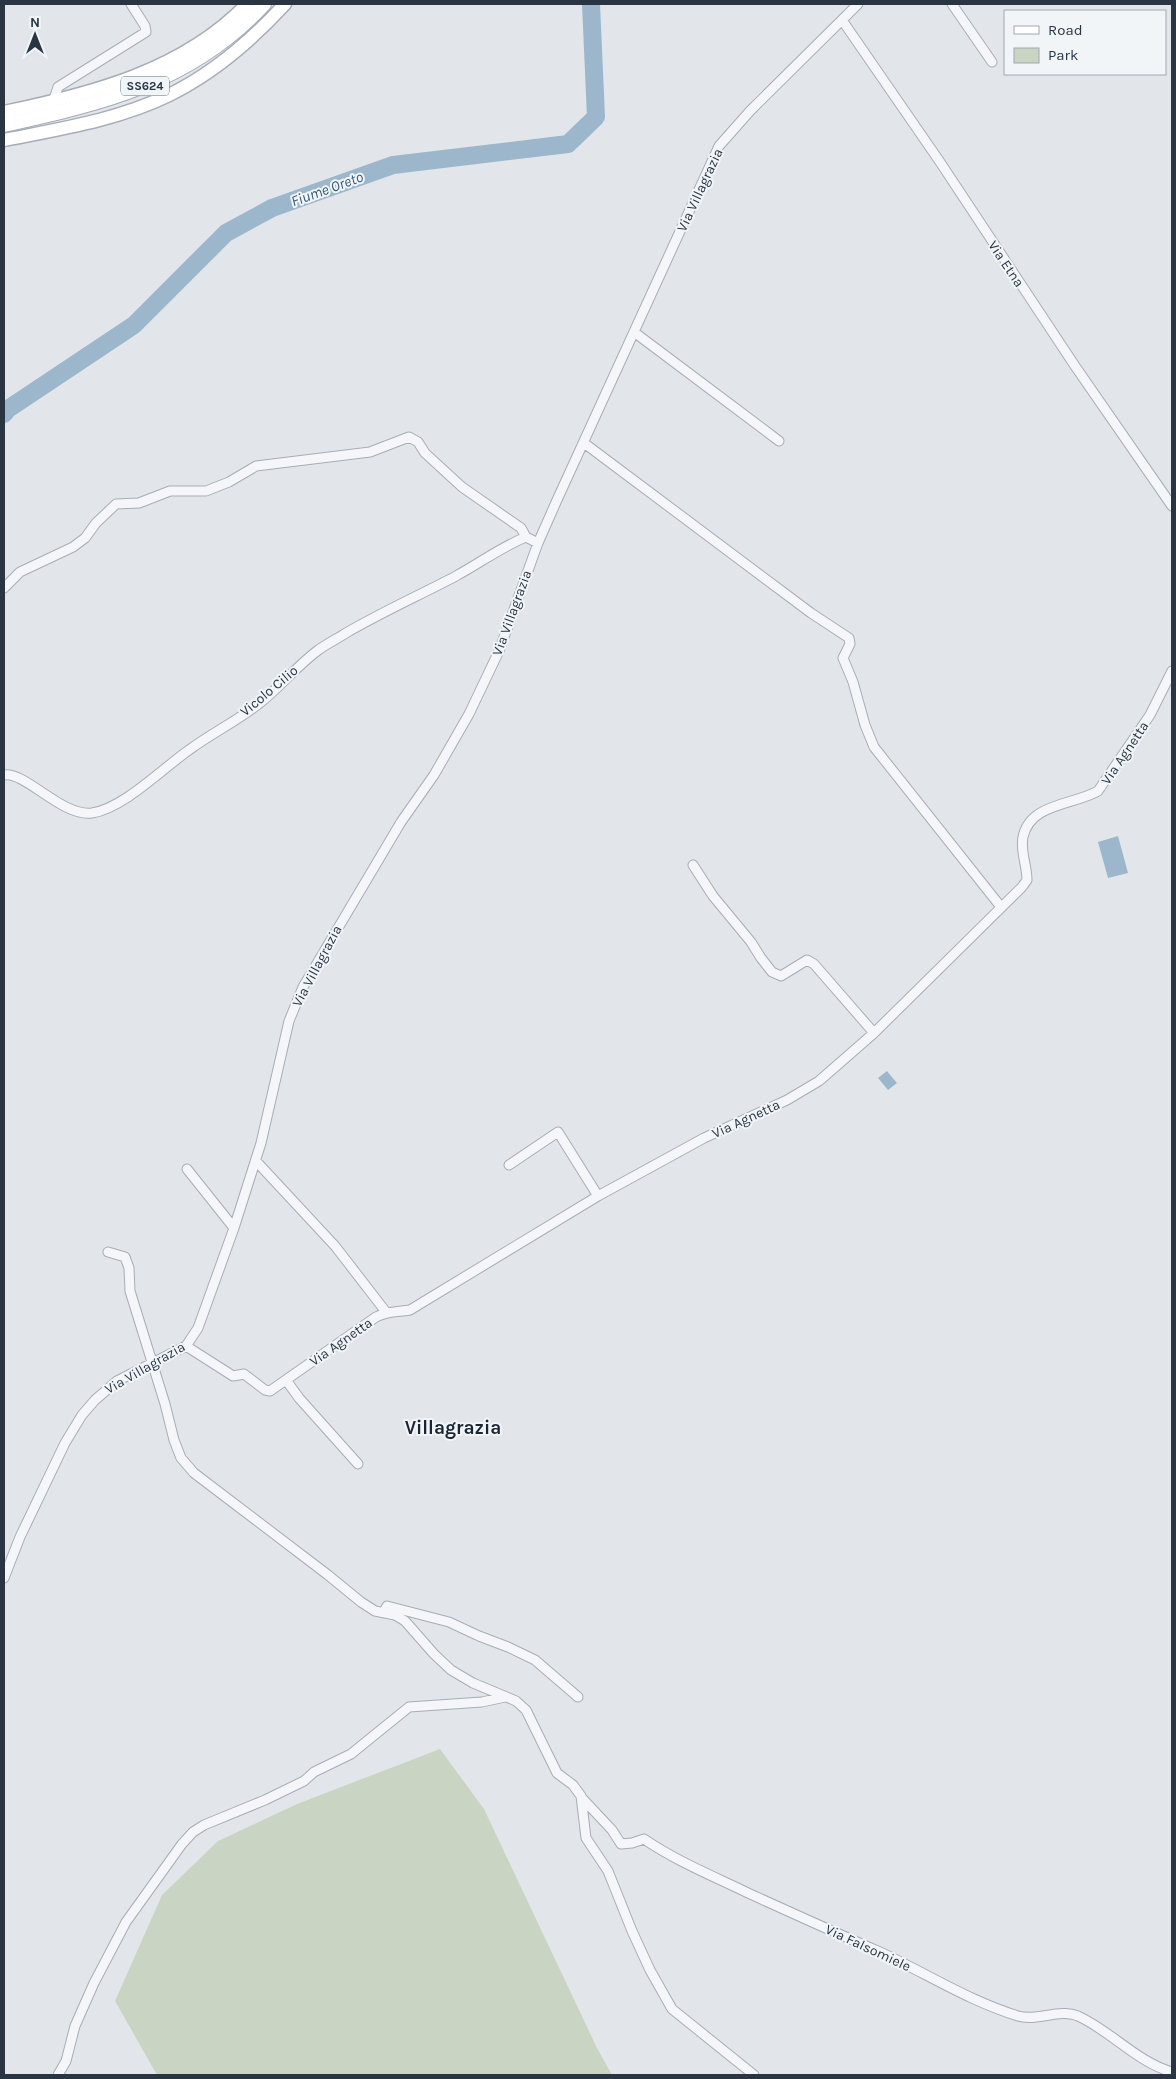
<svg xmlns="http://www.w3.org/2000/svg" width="1176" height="2079" font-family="Karla,sans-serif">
  <rect width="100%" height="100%" fill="#e2e6eb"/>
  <path fill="#c9d5c2" d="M440,1749L484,1809L597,2048L612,2075H157L115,2001L162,1895L218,1841L297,1804Z"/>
  <path fill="#9cb7cb" d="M1118,836L1128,873L1108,878L1098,842Z
    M887,1071L897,1083L888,1090L878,1078Z"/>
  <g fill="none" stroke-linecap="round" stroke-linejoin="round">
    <path stroke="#9cb7cb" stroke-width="18" d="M4,414L8,409L134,325L226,233L272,208L393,165L568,144L596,117L591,4"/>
    <defs>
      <path id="street" d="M952,4L992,62
        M842,20L940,162L1075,366L1172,506
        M53,102L58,87L146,32L145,26L131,4
        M634,332L779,441
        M584,443L811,613L849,638L850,644L843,658L853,682L865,725L874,747L1001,907
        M4,588L20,572L73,547L85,538L96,523L116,504L139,503L170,491H206L229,482L256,466L370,452L409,437L418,442L425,453L462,487L521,528L526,537
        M4,775C25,771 62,817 92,813C124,808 163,768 189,750C212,733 239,720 261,702C281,686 297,666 317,651C326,644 337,639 346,633C382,612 420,595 456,576C480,563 501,547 526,537L538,543
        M693,865L713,896L751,942L761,958L772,972L781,976L807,960L814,964L874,1033
        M256,1161L335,1246L386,1312
        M509,1165L558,1132L598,1196
        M187,1169L234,1228
        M108,1252L125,1257L129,1268L130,1291L165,1404L174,1440L181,1458L194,1473L328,1575L361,1602L375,1611L395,1615L405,1621L434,1654L451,1670L473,1683L516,1701L526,1710L557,1773L573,1785L581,1796L586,1838L608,1871L632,1931L650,1970L672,2009L754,2075
        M186,1346L233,1376L244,1374L265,1390L270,1391L376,1317C387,1311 398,1312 410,1310L598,1196L704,1138L787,1100L819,1081L874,1033L1022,887L1027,880C1027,865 1020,851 1023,837C1030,803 1074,805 1098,791L1150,715L1172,671
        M286,1380L299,1398L358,1464
        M4,1578L20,1537L65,1443L82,1415L95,1400L117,1381L186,1346L198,1328L234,1228L261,1143L289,1021L303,987L401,822L434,775L469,714L499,651L538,543L557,500L719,146L750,111L858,4
        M384,1612L387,1606L449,1622L479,1636L508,1647L535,1660L578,1697
        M581,1797L612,1830L621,1844L632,1843L644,1839C676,1861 713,1876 748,1893C792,1913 836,1933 880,1952C926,1973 969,2001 1018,2016C1037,2022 1059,2008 1078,2016C1111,2031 1137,2062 1172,2072
        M58,2075L66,2061L75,2026L94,1983L126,1922L182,1844L193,1832L204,1825L265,1800L304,1781L314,1772L351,1754L409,1707L482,1702L505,1697"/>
      <path id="secondary" d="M4,112C91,94 184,70 247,4
        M4,140C59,129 118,120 169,95C214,73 251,41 285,4"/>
      <path id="primary" d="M4,125C104,103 192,82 264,4"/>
    </defs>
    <use href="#street" stroke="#a7adb5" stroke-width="11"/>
    <use href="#secondary" stroke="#a7adb5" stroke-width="15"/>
    <use href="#primary" stroke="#a0abb7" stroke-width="16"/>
    <use href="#street" stroke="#f5f6f9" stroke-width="9"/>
    <use href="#secondary" stroke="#fff" stroke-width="12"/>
    <use href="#primary" stroke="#fff" stroke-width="14"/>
  </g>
  <g text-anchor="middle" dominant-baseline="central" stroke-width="4" stroke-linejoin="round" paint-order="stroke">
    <rect fill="#f1f5f8" stroke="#656f79" stroke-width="1" x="121" y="76.5" width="48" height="19" rx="4"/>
    <g font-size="12" font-weight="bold" fill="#293543">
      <text x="145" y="86">SS624</text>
    </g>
    <g font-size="14" fill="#293543" stroke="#f1f5f8">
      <text transform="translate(700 190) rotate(-65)">Via Villagrazia</text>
      <text transform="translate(1006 264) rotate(56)">Via Etna</text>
      <text transform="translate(512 613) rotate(-70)">Via Villagrazia</text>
      <text transform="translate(269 691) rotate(-40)">Vicolo Cilio</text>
      <text transform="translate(1125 753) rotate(-56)">Via Agnetta</text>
      <text transform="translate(317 966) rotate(-62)">Via Villagrazia</text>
      <text transform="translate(746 1119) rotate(-25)">Via Agnetta</text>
      <text transform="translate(341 1342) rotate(-35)">Via Agnetta</text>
      <text transform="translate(145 1368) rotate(-30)">Via Villagrazia</text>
      <text transform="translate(868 1948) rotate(25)">Via Falsomiele</text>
    </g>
    <g font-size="15" font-style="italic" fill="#325778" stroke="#f1f5f8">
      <text transform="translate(327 189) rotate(-20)">Fiume Oreto</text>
    </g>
    <g font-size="19" font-weight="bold" fill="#1b2634" stroke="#f1f5f8">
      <text x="453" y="1428">Villagrazia</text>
    </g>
  </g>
  <rect width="1176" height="2079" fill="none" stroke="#293543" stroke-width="10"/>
  <rect x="1004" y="10" width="162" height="65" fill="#f1f5f8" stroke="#a1a8b0"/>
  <rect x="1014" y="26" width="25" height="8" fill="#ffffff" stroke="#a1a8b0"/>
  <text x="1048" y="35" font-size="15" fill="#293543">Road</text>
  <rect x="1014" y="48" width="25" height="15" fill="#c9d5c2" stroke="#a1a8b0"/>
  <text x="1048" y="60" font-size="15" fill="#293543">Park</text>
  <g transform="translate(35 35)" stroke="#f1f5f8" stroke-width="4" paint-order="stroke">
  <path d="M0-4L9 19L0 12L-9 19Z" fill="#293543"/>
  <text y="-8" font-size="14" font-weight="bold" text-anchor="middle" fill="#293543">N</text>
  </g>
</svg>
